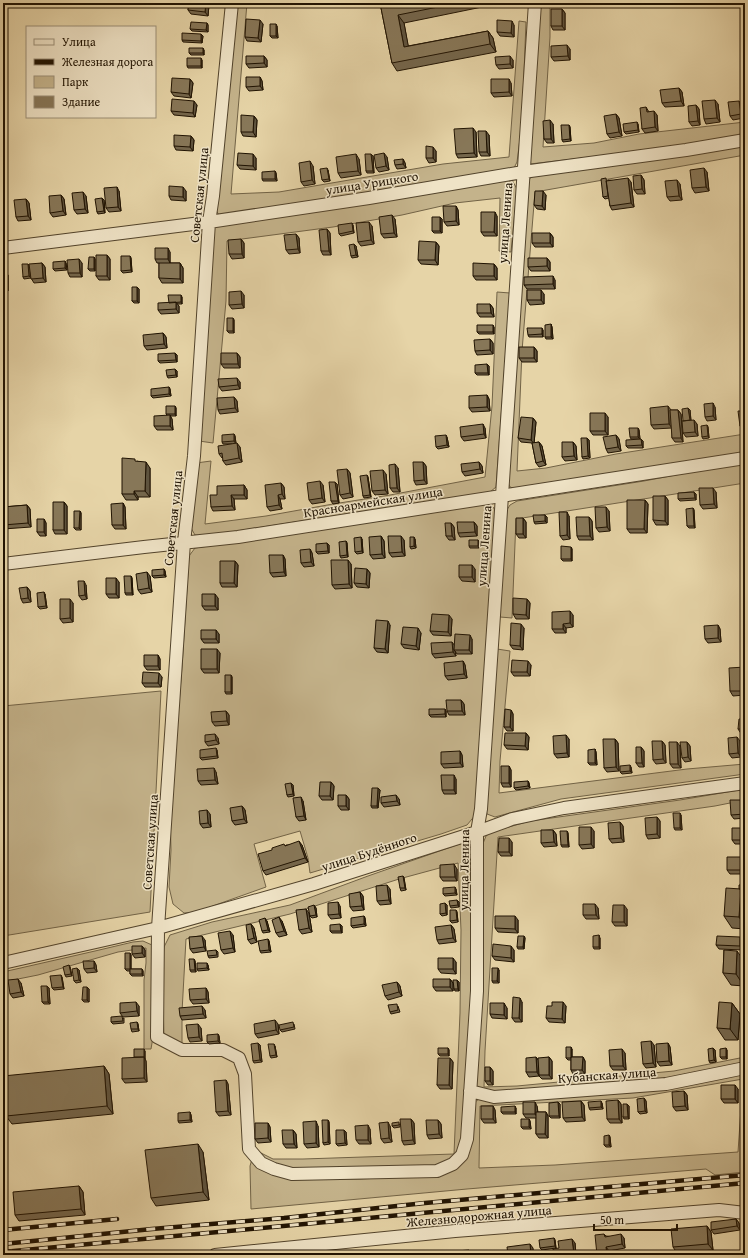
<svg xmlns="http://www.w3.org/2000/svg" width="748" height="1258" font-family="'Gentium Book Plus',serif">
  <rect width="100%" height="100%" fill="#e6d4a7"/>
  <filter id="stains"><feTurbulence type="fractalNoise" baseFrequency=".005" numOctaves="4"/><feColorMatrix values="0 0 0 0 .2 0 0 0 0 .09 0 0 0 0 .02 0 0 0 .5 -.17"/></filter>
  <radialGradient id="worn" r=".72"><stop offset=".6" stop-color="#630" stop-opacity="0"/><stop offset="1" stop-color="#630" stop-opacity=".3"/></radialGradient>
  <path fill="#c4b38b" stroke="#726346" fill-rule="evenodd" d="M236,3H247L231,194L279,192L443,164L509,157L519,21L526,22L522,123L517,162L513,170L504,173L219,215L216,210Z
    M540,3H550V37L543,147L594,143L639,134L745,122V135L659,149L530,164Z
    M745,146V155L535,192L522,351L517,471L546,468L616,454L745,434V452L516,489L510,487L506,478L529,179L537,174Z
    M512,180L517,189L511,252L499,251L500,198L455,203L402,215L333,227L227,241L226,301L213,443L199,441L214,229L217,225L469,186Z
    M497,292L510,293L496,487L490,492L204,536L195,535L191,528L196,463L211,461L205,524L266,516L333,504L390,495L485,477L492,406Z
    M745,464V483L516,519L512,618L500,617L505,513L510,505L517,501L644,481L707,469Z
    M487,504L494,508L496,514L477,813L467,825L441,834L310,873L308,858L300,831L254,844L266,887L196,912L184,913L173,904L169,887L171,850L170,812L182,667L189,556L195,548Z
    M497,649L510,651L500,761L499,793L687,769L745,764V774L561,799L495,817L487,814L485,806Z
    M161,691L150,912L3,936V706Z
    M745,789V800L715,806L498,837L485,1051L484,1087L517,1086L674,1071L745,1057V1062L684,1078L520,1093L479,1090L474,1081L482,846L486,836L491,832L530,821L680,800Z
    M468,841L474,846L475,899L465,1131L461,1150L444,1165L288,1170L267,1162L255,1150L273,1159H303L454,1154L460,1013L461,930L458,863L399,879L290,914L186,939L182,1012V1047L164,1039L162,962L164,947L170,935L212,922L290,905L368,876Z
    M143,941L152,945L155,954V1025L151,1049H144V980L146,963V948L118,952L38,975L3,982V972L95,951L133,942Z
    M745,1074V1172L715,1175L706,1169L467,1189L251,1209L250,1166L252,1159L321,1179H360L443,1175L459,1166L475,1102L479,1099ZM743,1079L738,1152L555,1165L479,1168L480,1106L633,1098Z"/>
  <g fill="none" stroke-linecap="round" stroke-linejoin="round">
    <defs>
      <path id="minor" d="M232,3L213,196L209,222L194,456L184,542L158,928L157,1037L182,1050H223L239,1058L245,1074L249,1149L261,1163L274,1169L292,1174L437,1171L453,1164L462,1155L467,1139L477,991V832L481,809L535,3
        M3,248L209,222L369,198L523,172L686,150L745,140
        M3,564L144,547L238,537L745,458
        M3,963L158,928L314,884L477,832L512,819L564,808L745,783
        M470,1091L494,1097L666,1084L745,1068
        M215,1255L455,1231L719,1210L745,1213"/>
    </defs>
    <use href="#minor" stroke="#52432b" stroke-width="14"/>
    <use href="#minor" stroke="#efe3c6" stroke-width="12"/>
    <defs>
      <path id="rail" d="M3,1230L117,1219
        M3,1244L152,1229L284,1218L425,1203L745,1175
        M3,1252L745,1183"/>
    </defs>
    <use href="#rail" stroke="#201302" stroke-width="4.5"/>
    <use href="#rail" stroke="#efe3c6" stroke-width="3" stroke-dasharray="9" stroke-linecap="butt"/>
  </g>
  <path fill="#74664c" stroke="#201302" d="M189,3H208L209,5L208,16L191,14L188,10Z
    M380,3H486L487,6L404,23L408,46L488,31L493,38L496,52L397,71L392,63Z
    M565,3H595L596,6L578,7L576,5H566Z
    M562,9L565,13V30H553L551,26Z
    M207,23L208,25V32L192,31L190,29Z
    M263,24L261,42L247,41L245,37Z
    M514,25V37L500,36L497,32Z
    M277,26L278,38H272L270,36Z
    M203,36L202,43L183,42L182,40Z
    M570,49V60L554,61L551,57Z
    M204,50V55H191L189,53Z
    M264,56L267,60V67L249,68L246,64Z
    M202,60V68H188L187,66Z
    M513,60V68L499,69L496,65Z
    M260,77L262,81L263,90L249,91L246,87Z
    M190,79L193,83L191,98L174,96L171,92Z
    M511,83L512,96L494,97L491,93Z
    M679,88L682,92L684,106L665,107L662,103Z
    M718,104L720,122L706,124L704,119Z
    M197,105L195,117L174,115L171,111Z
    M696,105L699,109L700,125L692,126L689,122Z
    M742,105L744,118L733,120L730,116Z
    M646,107L649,112L657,115L658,131L645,133L642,129Z
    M616,114L619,118L622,136L610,138L607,134Z
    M254,116L257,120L256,137L243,136L241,132Z
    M553,124L554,143H547L544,139Z
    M638,124L639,132L626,134L624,132Z
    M569,125L570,127L571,141L563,142L562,140Z
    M476,132L477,157L458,158L456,154Z
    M489,135L490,156H481L479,152Z
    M191,136L194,140L193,151L176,150L174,146Z
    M436,151V162L429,163L426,158Z
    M373,156L374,173H367L366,171Z
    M387,157L389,170L379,172L376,168Z
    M256,158V170L240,169L237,165Z
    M359,159L361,175L341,178L338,173Z
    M403,159L405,163L406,168L397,169L395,165Z
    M313,166L315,184L304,186L301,182Z
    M328,170L330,181L324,182L322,180Z
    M275,171L276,173L277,181H263L262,179Z
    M707,172L709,191L695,193L692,188Z
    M641,175L644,180L645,194H637L634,190Z
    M608,180L631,182L634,207L612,210L610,206L609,198L605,199L603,197Z
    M680,184L682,200L670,201L667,197Z
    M119,191L121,211L109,212L106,208Z
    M186,191V201L171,200L169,196Z
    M61,195L64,199L66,215L53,217L50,213Z
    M546,195L545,210L537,209L534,205Z
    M86,196L88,213L77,214L74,210Z
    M102,198L104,200L105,213L98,214L97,212Z
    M26,199L29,203L31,220L18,221L16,217Z
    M456,206L458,210L459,225L447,226L444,222Z
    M497,216V236H484L481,232Z
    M395,219L397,237L384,238L381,234Z
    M442,219V233H434L432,231Z
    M353,225L354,233L341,236L339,234Z
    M372,226L374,244L361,246L358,242Z
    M327,229L330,233L331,255H323L321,251Z
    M550,233L553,237V247H535L532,243Z
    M296,234L299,238L300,253L289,254L286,250Z
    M241,239L244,243V258L232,259L229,254Z
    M436,242L439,246L438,265L421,264L418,260Z
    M356,246L358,257L352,258L351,256Z
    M170,252V263H180L183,268V283H162L159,278V263H157L155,259Z
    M107,255L110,259V280H99L96,276Z
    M130,256L131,258L132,272L123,273L121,271Z
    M94,257L95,259V271H90L88,269Z
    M547,258L550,262V271H531L528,267Z
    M42,263L45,267L46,282L34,283L31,278L24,279L23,277L28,264L30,266Z
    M66,263L67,270L55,271L53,269Z
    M82,263V277H70L68,273Z
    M494,264L497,268V280H476L473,276Z
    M3,271L8,275V291H3Z
    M555,280V289H527L524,285Z
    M137,287L139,289V303H134L132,301Z
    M544,294V304L530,305L527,300Z
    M244,295V308L232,309L229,305Z
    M182,297V304H177L179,306V313L161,314L158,310L169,303Z
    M490,304L493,308L494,317H480L477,313Z
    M233,318L234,320V333H229L227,331Z
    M551,324L552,327L553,339H546L545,337Z
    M494,327V334H479L477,332Z
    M543,330V337H529L528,335Z
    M163,333L166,337L167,348L147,350L144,346Z
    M490,339L493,343V354L477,355L475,351Z
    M534,347L537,351V362H522L519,358Z
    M237,353L240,357V368H224L221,364Z
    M177,355V362L160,363L158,361Z
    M487,364L489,366V375H477L475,373Z
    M177,371V377L168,378L167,376Z
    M240,382V389L222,391L219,387Z
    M169,387L170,389L171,396L153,398L151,396Z
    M487,395L489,399L490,411L472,412L469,408Z
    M234,397L237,401L238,412L220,414L218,410Z
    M175,406L176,408V416H170L172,419L173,430H157L154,426L167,415L166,414Z
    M715,407L716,420L707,421L705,417Z
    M688,408L690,410L691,420L697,424L698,436L686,437L683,433V421Z
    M671,410H678L681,414L683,442H675L672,438V428L654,429L651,425Z
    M743,411L745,414V429L743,430L740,426Z
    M608,417V435H593L590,431Z
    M533,418L536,422L534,443L539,442L542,446L546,465L539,467L536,463L532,443L521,442L518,438Z
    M707,425L708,427L709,438L703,439L702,437Z
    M485,428L486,438L464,441L461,437Z
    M638,428L639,430L640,439H631L630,437Z
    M234,434L235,436L236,443L240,447L242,462L226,465L223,461V457L222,458L219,454L232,444H223L222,442Z
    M616,435L619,439L621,451L608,453L606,449Z
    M447,437L449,447L438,449L436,447Z
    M587,438L589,440L590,458L583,459L582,457Z
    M641,439L643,441V448H628L626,446Z
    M573,442L576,446L577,460L565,461L562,457Z
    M137,461L150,468V497H138V500H126L122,494Z
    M423,462L426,466L427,484L416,485L414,481Z
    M479,462L482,466L483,473L465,476L462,472Z
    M398,468L400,492H393L390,488Z
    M347,469L350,473L353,497L343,499L340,495Z
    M386,474L388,494L375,495L372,491Z
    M367,475L368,477L371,497L364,498L363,496Z
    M281,483L284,487L285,499H280L282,509L270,511L267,507Z
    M337,484L339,503L333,504L331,501Z
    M244,485L247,490V499H234L235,510L213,511L211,507L217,495Z
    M323,485L325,502L312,504L309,500Z
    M694,492L696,494V500L680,501L678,499Z
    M716,492L717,508L703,509L700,505Z
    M665,496L668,500V525H656L653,520Z
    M645,500L648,504L647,533H630L627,529Z
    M64,502L67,506V534H55L53,530Z
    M123,503L125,507L126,529H115L112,525Z
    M27,505L30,509L31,527L3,529V507Z
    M693,508L694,510L695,528H689L687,526Z
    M80,511L81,513V530H76L74,528Z
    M609,511L610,531L599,532L596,528Z
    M545,515L547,517V523L535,524L534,522Z
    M569,516L570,539L563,540L560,536Z
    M589,517L592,521L593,540H579L577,536Z
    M523,518L526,522V538H519L516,534Z
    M44,519L46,523V536H40L37,532Z
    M474,522L477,526V536L460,537L458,533Z
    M451,523L454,527L455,540H449L446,536Z
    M381,536L384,541L385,558L373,559L370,555Z
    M362,539L363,553L357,554L355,552Z
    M415,539L416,548L411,549L410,547Z
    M404,540L405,556L392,557L389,553Z
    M478,540L479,542V548H470L469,546Z
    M346,541L347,543L348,557L341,558L340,556Z
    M327,543L329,545V553L318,554L316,552Z
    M571,547L572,549V561H563L561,559Z
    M310,549L312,553L314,566L304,567L301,563Z
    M283,555L285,559L286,576L273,577L270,573Z
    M235,561L238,565L237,587H222L220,583Z
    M351,564L352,588L335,589L332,585Z
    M164,569L165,571L166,577L154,578L152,576Z
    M367,569L370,573L369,588L357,587L354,583Z
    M475,569V582L462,581L459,577Z
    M131,576L132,578L133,595H126L125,593Z
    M150,576L152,592L141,594L138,590Z
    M119,582V598H109L106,594Z
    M86,585L87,599L82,600L79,596Z
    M27,587L30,591L31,602L23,603L21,599Z
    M3,592L5,595L6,610H3Z
    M45,594L47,608L40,609L38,607Z
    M218,598V610H205L202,606Z
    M527,599L530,603L529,619H516L513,614Z
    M73,603V622L63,623L60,619Z
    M573,615V627L566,628V633H555L552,629Z
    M452,619L451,636L433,635L430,631Z
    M390,625L388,653L377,652L374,648Z
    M718,625L720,629L721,642L708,643L705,639Z
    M524,628L523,650L513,649L510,645Z
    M421,633L419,650L404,648L401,644Z
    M219,634V643H204L201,639Z
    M472,639V654H457L455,651L456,656L435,658L432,654Z
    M220,653L219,673H204L201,669Z
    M158,655L160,659V670H147L144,666Z
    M463,661L465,665L467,678L448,680L445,676Z
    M531,665L530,676H514L511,672Z
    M745,667V695L733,696L730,691Z
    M231,675L232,677V694H226L225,692Z
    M162,677L161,687H145L142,683Z
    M461,700L464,704L465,715H449L447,711Z
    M511,710L513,714V731H507L504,727Z
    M226,711L229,715V725L215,726L212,722Z
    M446,711V717H431L429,715Z
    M745,719V735H742L738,729Z
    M526,733L529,737L528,750L507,749L504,745Z
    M218,738L219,744L208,746L205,742Z
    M569,739V757L557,758L554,754Z
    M615,739L618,743L619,771L607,772L604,768Z
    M662,741L665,745L666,763L656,764L653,760Z
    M740,741L741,757L732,758L729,754Z
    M687,742L690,746L691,761L685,762L682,758Z
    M680,746L681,768H673L670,764Z
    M641,747L644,751V767H639L636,763Z
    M595,749L596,752L597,765H590L588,763Z
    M217,750L218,758L202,760L200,758Z
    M460,751L462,755L463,767L444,768L441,764Z
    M509,766L511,770V787H503L501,783Z
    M631,767L632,773L622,774L620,772Z
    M216,772L218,784L201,785L198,781Z
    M456,779V794H444L442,790Z
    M528,781L529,783L530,788L516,790L514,788Z
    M331,782L334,786L333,800H322L319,796Z
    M291,783L293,785L294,796L288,797L287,795Z
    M380,790L378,808H372L371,806Z
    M346,795L349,799V810H341L338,806Z
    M399,799L400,805L384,807L381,803Z
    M303,801L306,820L299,821L296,817Z
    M745,801V818L734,819L731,815Z
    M242,806L245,810L247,823L235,825L232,821Z
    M210,814L211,827L203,828L200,824Z
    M681,815L682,830H675L674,828Z
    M657,817L660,821V838L648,839L646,835Z
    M620,822L623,826L624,842L612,843L609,839Z
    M745,828V844H735L732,840Z
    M553,830L556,834L557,846L544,847L541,843Z
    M567,831L568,833L569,847H562L561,845Z
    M594,831V848L582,849L579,845Z
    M512,842V856H501L498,852Z
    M286,845H302L308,862L266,875L263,871Z
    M743,857L745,860V874H730L727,870Z
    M457,869V881H443L440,877Z
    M403,876L404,878L406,890L401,891L400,888Z
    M745,884V892H744L745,894V929L732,928L724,916L739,889Z
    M390,889L391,904L380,905L377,901Z
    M456,889L457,895L445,896L443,894Z
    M360,892L363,896L364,910L353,911L350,907Z
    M457,900L459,902V907L451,908L450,906Z
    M314,905L316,908L317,917L312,918L310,916Z
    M447,905V915L442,916L440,914Z
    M340,906L341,918L331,919L328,915Z
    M598,908L599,919H586L583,915Z
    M627,909V926H615L612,922Z
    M456,910L457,912L458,922L452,923L450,921Z
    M309,913L312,932L302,934L299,930Z
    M364,916L365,918L366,926L353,928L351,926Z
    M518,920V933L498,932L495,928Z
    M267,921L270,932L263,933L262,931Z
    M282,921L287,935L279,937L276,933Z
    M251,924L254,928L257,942L251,944L248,940Z
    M451,925L454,929L456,942L439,944L437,940Z
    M342,926V933H332L330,931Z
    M233,935L235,952L224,954L221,950Z
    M524,936L525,938L524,949H518L517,947Z
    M600,938V949H594L593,947Z
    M268,939L269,941L271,952L261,953L260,951Z
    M205,940L206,951L193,953L190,949Z
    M743,941V950L719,949L716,945Z
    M142,946L145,950V957L135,958L132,954Z
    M216,950L218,952V957L209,958L208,956Z
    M514,950V962L495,960L492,956Z
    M724,950L744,986L731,985L723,973Z
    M130,953L131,955V969H142L143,971V976H132L130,974V971H127L125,969Z
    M194,959L195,961L196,972H191L190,970Z
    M94,961L96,965L97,972L87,973L84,969Z
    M456,962V974L441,973L438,969Z
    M69,965L70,967L72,976L66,977L65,975Z
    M208,965L209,970L198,971L197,969Z
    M79,970L81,982L76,983L74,981Z
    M499,970V983H493L492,981Z
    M62,977L64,989L54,990L52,988Z
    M450,979L453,983V991H436L433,987Z
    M457,980L459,982V991H455L454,989Z
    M397,982L400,986L402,996L388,1000L385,996Z
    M21,983L24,996L13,998L10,994Z
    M49,988L50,1004H44L42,1002Z
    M206,988L208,992L209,1003L193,1004L190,1000Z
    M89,989V1002H84L82,1000Z
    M522,1002V1022H515L512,1018Z
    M732,1003L740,1014L738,1040H725L717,1028Z
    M139,1006V1016L123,1017L120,1013Z
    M398,1006L400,1012L391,1014L390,1012Z
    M566,1006L565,1023L549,1022L546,1018Z
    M507,1008V1019L492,1018L490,1014Z
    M205,1010L206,1018L182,1020L180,1016Z
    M124,1018V1023L113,1024L111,1022Z
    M137,1022L138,1024L139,1031L132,1032L131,1029Z
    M278,1024L279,1034L258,1038L255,1034Z
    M294,1024L295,1029L282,1032L280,1030Z
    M201,1028L202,1041L190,1042L188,1038Z
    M218,1034L219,1036L220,1043L209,1044L207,1042Z
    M668,1043L670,1047L672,1065L660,1066L657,1062Z
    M260,1045L262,1062L254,1063L253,1061Z
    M654,1045L656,1067L646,1068L643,1064Z
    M275,1046L277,1057L271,1058L270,1056Z
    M448,1048L449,1050V1056H440L438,1054Z
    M572,1049V1057H583L585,1061V1074H573L571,1070V1060H568L566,1058Z
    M715,1050L716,1062L710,1063L709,1061Z
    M727,1050V1059H722L720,1057Z
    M145,1051V1059L146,1061L147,1082L125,1083L122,1079L134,1057Z
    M625,1053L626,1070H613L610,1066Z
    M536,1057L538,1060L549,1057L552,1061V1079H542L539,1076L529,1077L526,1072Z
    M450,1058L453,1062L452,1089H440L437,1085Z
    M104,1066L109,1074L113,1114L12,1124L6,1116Z
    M490,1067L493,1071V1085H488L485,1081Z
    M226,1080L228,1084L231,1115L219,1116L216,1112Z
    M738,1089V1103H724L721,1099Z
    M684,1091L687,1095L688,1110L676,1111L673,1107Z
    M644,1098L646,1101L647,1113L640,1114L638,1112Z
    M618,1100L621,1104L622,1123H610L607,1119Z
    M581,1101L584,1105L585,1121L566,1122L563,1118Z
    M558,1102L560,1104V1118H551L549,1116Z
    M602,1103L603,1109L590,1110L589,1108Z
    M627,1104L629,1106V1119H624L623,1117Z
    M493,1106L495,1110L496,1123H484L481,1119Z
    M537,1106L538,1112H546L548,1116V1138H539L536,1134V1118H526L523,1114Z
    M516,1108V1114H503L501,1112Z
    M190,1112L191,1115L192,1122L179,1123L178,1121Z
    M411,1119L414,1123L415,1144L404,1145L402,1141Z
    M529,1119L530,1121L531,1129H523L521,1127Z
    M328,1120L329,1122L330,1144L324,1145L323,1143Z
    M438,1120L441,1124L442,1138L429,1139L427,1135Z
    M268,1123L270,1127L271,1142L258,1143L255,1139Z
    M400,1124V1127L394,1128L392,1126Z
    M318,1126L319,1147L307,1148L304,1144Z
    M390,1126L392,1142L384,1143L381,1139Z
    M370,1129L371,1144H359L356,1140Z
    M293,1130L296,1134L297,1148H286L283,1144Z
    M346,1132L347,1145L338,1146L336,1144Z
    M609,1135L610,1137L611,1147H606L604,1145Z
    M203,1152L209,1200L156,1206L151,1198Z
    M79,1186L83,1192L85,1215L19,1221L15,1215Z
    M736,1219L739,1223L740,1230L714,1234L711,1230Z
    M707,1226L711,1232L713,1250L677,1253L673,1247Z
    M604,1234L606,1236L624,1238L625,1248L609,1251L597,1255Z
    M554,1238L555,1240L556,1248L542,1250L540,1248Z
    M575,1243L576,1255H554L559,1248Z"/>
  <path fill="#5e533e" stroke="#201302" d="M206,3H208L209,5L208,16L205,12Z
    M562,9L565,13V30L562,26Z
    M398,15L404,23L410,55L404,47Z
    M260,20L263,24L261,42L258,38Z
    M512,21L514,25V37L511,33Z
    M207,23L208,25V32L206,30Z
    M276,24L277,26L278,38L276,36Z
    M488,31L493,38L496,52L490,44Z
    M201,34L203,36L202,43L201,41Z
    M567,45L570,49V60L568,56Z
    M203,48L204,50V55L203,53Z
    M264,56L267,60V67L264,63Z
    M510,56L513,60V68L510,64Z
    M201,58L202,60V68L201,66Z
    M260,77L262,81L263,90L260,86Z
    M190,79L193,83L191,98L189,94Z
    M509,79L511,83L512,96L509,92Z
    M679,88L682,92L684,106L681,101Z
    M715,100L718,104L720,122L717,118Z
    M194,101L197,105L195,117L193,113Z
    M739,101L742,105L744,118L741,114Z
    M696,105L699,109L700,125L698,121Z
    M654,111L657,115L658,131L655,127Z
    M616,114L619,118L622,136L619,132Z
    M254,116L257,120L256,137L253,132Z
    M550,120L553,124L554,143L551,139Z
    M637,122L638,124L639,132L638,130Z
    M569,125L570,127L571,141L570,139Z
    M473,128L476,132L477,157L474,153Z
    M486,131L489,135L490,156L487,152Z
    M191,136L194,140L193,151L190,147Z
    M433,147L436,151V162L433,158Z
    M384,153L387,157L389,170L386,166Z
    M253,154L256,158V170L253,166Z
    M356,154L359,159L361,175L358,171Z
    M371,154L373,156L374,173L373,171Z
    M403,159L405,163L406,168L403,164Z
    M310,161L313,166L315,184L312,180Z
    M327,168L328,170L330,181L329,179Z
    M704,168L707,172L709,191L706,187Z
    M275,171L276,173L277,181L275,179Z
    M641,175L644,180L645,194L642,189Z
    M628,178L631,182L634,207L631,203Z
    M677,180L680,184L682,200L679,196Z
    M117,187L119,191L121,211L118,207Z
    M183,187L186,191V201L183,197Z
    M543,191L546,195L545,210L542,206Z
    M83,192L86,196L88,213L85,209Z
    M61,195L64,199L66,215L63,211Z
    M102,198L104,200L105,213L104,211Z
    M26,199L29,203L31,220L28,216Z
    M456,206L458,210L459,225L456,221Z
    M495,212L497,216V236L494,232Z
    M392,215L395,219L397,237L394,233Z
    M440,217L442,219V233L440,231Z
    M369,222L372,226L374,244L371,240Z
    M352,223L353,225L354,233L353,231Z
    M327,229L330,233L331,255L329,251Z
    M550,233L553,237V247L550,243Z
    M296,234L299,238L300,253L298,249Z
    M241,239L244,243V258L242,254Z
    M436,242L439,246L438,265L435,260Z
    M354,244L356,246L358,257L356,255Z
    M168,248L170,252V263L168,259Z
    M107,255L110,259V280L107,276Z
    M130,256L131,258L132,272L131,270Z
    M94,257L95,259V271L94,269Z
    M547,258L550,262V271L547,266Z
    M79,259L82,263V277L80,273Z
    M65,261L66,263L67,270L65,268Z
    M42,263L45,267L46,282L43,278Z
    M180,263L183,268V283L180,279Z
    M28,264L30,266L31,278L29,276Z
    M494,264L497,268V280L494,276Z
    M5,271L8,275V291L5,287Z
    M553,276L555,280V289L553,284Z
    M137,287L139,289V303L137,301Z
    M541,290L544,294V304L541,300Z
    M241,291L244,295V308L242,304Z
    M181,295L182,297V304L181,302Z
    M176,302L179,306V313L176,309Z
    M490,304L493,308L494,317L491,313Z
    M233,318L234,320V333L233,331Z
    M551,324L552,327L553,339L551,337Z
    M493,325L494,327V334L493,332Z
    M542,328L543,330V337L542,334Z
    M163,333L166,337L167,348L164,344Z
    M490,339L493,343V354L490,350Z
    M534,347L537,351V362L534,358Z
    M175,353L177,355V362L176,360Z
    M237,353L240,357V368L238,364Z
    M487,364L489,366V375L488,373Z
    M175,369L177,371V377L176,375Z
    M237,378L240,382V389L238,385Z
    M169,387L170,389L171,396L169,394Z
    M487,395L489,399L490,411L487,407Z
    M234,397L237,401L238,412L235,408Z
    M713,403L715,407L716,420L713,416Z
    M175,406L176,408V416L175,414Z
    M668,406L671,410L672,428L669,424Z
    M688,408L690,410L691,422L690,420Z
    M678,410L681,414L683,442L681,438Z
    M743,411L745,414V426V425Z
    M605,413L608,417V435L605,431Z
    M170,415L172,419L173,430L170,426Z
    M533,418L536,422L534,444L531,440Z
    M694,420L697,424L698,436L695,432Z
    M483,424L485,428L486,438L484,434Z
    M707,425L708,427L709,438L708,436Z
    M638,428L639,430L640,439L638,437Z
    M234,434L235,436L236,444L234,441Z
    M446,435L447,437L449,447L447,445Z
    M616,435L619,439L621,451L618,447Z
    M587,438L589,440L590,458L588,456Z
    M641,439L643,441V448L642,445Z
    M539,442L542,446L546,465L543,461Z
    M573,442L576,446L577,460L574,456Z
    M237,443L240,447L242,462L239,458Z
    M146,462L150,468V497L145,491Z
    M423,462L426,466L427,484L424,480Z
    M479,462L482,466L483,473L480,469Z
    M395,464L398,468L400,492L397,488Z
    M347,469L350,473L353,497L350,493Z
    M383,470L386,474L388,494L385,490Z
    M367,475L368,477L371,497L370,495Z
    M320,481L323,485L325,502L322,498Z
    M335,482L337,484L339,503L338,501Z
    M281,483L284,487L285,499L282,494Z
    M244,485L247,490V499L244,495Z
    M713,488L716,492L717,508L714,504Z
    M134,491L138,497V500L134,494Z
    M694,492L696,494V500L695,498Z
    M231,495L234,499L235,510L232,506Z
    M278,495L280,499L282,509L279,505Z
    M665,496L668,500V525L665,521Z
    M645,500L648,504L647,533L644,529Z
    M64,502L67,506V534L64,530Z
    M123,503L125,507L126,529L123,525Z
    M27,505L30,509L31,527L28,523Z
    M606,507L609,511L610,531L607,527Z
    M693,508L694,510L695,528L694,526Z
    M80,511L81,513V530L79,528Z
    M567,512L569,516L570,539L567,535Z
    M545,515L547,517V523L545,521Z
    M589,517L592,521L593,540L590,536Z
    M523,518L526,522V538L523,534Z
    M44,519L46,523V536L44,532Z
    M474,522L477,526V536L475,532Z
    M451,523L454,527L455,540L452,536Z
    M381,536L384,541L385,558L382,554Z
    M401,536L404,540L405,556L402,552Z
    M361,537L362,539L363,553L362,551Z
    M414,537L415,539L416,548L414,546Z
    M478,540L479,542V548L478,546Z
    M346,541L347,543L348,557L347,555Z
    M327,543L329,545V553L328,551Z
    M571,547L572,549V561L571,559Z
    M310,549L312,553L314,566L311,562Z
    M283,555L285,559L286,576L284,572Z
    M348,560L351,564L352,588L349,584Z
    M235,561L238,565L237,587L234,583Z
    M472,565L475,569V582L472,577Z
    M164,569L165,571L166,577L164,575Z
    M367,569L370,573L369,588L366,584Z
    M147,572L150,576L152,592L149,588Z
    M131,576L132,578L133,595L132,593Z
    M116,578L119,582V598L116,594Z
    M84,581L86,585L87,599L85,595Z
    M27,587L30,591L31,602L28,598Z
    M3,592L5,595L6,610L3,606Z
    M44,592L45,594L47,608L46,606Z
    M215,594L218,598V610L215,606Z
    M70,599L73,603V622L70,618Z
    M527,599L530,603L529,619L526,615Z
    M570,611L573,615V627L570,623Z
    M449,615L452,619L451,636L448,632Z
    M388,621L390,625L388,653L385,649Z
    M521,624L524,628L523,650L520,646Z
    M563,624L566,628V633L563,629Z
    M718,625L720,629L721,642L718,638Z
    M418,628L421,633L419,650L416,646Z
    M216,630L219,634V643L216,639Z
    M470,635L472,639V654L469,650Z
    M452,642L455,646L454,650L455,651L456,656L453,652Z
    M217,649L220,653L219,673L217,669Z
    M158,655L160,659V670L158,666Z
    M463,661L465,665L467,678L464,674Z
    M528,661L531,665L530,676L527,672Z
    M159,673L162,677L161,687L158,683Z
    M231,675L232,677V694L231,692Z
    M461,700L464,704L465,715L462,711Z
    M445,709L446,711V717L445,714Z
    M511,710L513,714V731L510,727Z
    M226,711L229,715V725L227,721Z
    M526,733L529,737L528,750L525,746Z
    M215,734L218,738L219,744L216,740Z
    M566,735L569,739V757L567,753Z
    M737,737L740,741L741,757L738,753Z
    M615,739L618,743L619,771L616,767Z
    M662,741L665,745L666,763L663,759Z
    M677,742L680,746L681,768L678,764Z
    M687,742L690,746L691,761L688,757Z
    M641,747L644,751V767L642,763Z
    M216,748L217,750L218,758L217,756Z
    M595,749L596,752L597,765L595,763Z
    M460,751L462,755L463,767L460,763Z
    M630,765L631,767L632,773L630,771Z
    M509,766L511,770V787L509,783Z
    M214,768L216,772L218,784L215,780Z
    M454,775L456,779V794L454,790Z
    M528,781L529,783L530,788L528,786Z
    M331,782L334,786L333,800L330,796Z
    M291,783L293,785L294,796L293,794Z
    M378,788L380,790L378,808L377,806Z
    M346,795L349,799V810L346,806Z
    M396,795L399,799L400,805L397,801Z
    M301,797L303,801L306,820L304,816Z
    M242,806L245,810L247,823L244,819Z
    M207,810L210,814L211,827L208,823Z
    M680,813L681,815L682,830L680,828Z
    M657,817L660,821V838L657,834Z
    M620,822L623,826L624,842L621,838Z
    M591,827L594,831V848L591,844Z
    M553,830L556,834L557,846L554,842Z
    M567,831L568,833L569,847L568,845Z
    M509,838L512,842V856L509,852Z
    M299,841L302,845L308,862L305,858Z
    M743,857L745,860V872L743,870Z
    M454,864L457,869V881L455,877Z
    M403,876L404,878L406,890L405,888Z
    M387,885L390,889L391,904L389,900Z
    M455,887L456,889L457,895L455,893Z
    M741,889L745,894V926L739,917Z
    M360,892L363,896L364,910L362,906Z
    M457,900L459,902V907L458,905Z
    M338,902L340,906L341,918L339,914Z
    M445,903L447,905V915L446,913Z
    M595,904L598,908L599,919L596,915Z
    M314,905L316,908L317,917L316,915Z
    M624,905L627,909V926L624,922Z
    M306,909L309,913L312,932L309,928Z
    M456,910L457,912L458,922L457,920Z
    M364,916L365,918L366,926L364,924Z
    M515,916L518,920V933L515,929Z
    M279,917L282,921L287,935L284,931Z
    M265,918L267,921L270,932L268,930Z
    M251,924L254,928L257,942L254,938Z
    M340,924L342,926V933L341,931Z
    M451,925L454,929L456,942L453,938Z
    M230,931L233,935L235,952L233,948Z
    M599,935L600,938V949L599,947Z
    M202,936L205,940L206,951L204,947Z
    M524,936L525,938L524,949L523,947Z
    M740,937L743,941V950L740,946Z
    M268,939L269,941L271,952L269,950Z
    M142,946L145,950V957L142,953Z
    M511,946L514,950V962L511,958Z
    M737,951L745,962L744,986L736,974Z
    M130,953L131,955V971L130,969Z
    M453,958L456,962V974L453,969Z
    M194,959L195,961L196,972L195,970Z
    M94,961L96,965L97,972L94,968Z
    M207,963L208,965L209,970L207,968Z
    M69,965L70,967L72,976L71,974Z
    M77,968L79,970L81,982L79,980Z
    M498,968L499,970V983L497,981Z
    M142,969L143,971V976L142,974Z
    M61,975L62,977L64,989L63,987Z
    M18,979L21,983L24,996L21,992Z
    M450,979L453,983V991L450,987Z
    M457,980L459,982V991L458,989Z
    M397,982L400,986L402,996L399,992Z
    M47,986L49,988L50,1004L48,1002Z
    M87,987L89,989V1002L87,1000Z
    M206,988L208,992L209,1003L206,999Z
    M520,998L522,1002V1022L519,1018Z
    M136,1002L139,1006V1016L137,1011Z
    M563,1002L566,1006L565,1023L562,1019Z
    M504,1003L507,1008V1019L504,1015Z
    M732,1003L740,1014L738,1040L730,1029Z
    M202,1006L205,1010L206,1018L203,1014Z
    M275,1020L278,1024L279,1034L276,1030Z
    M137,1022L138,1024L139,1031L138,1029Z
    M198,1024L201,1028L202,1041L199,1037Z
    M218,1034L219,1036L220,1043L218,1041Z
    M651,1041L654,1045L656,1067L653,1063Z
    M258,1043L260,1045L262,1062L260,1060Z
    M668,1043L670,1047L672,1065L669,1061Z
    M274,1044L275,1046L277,1057L276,1055Z
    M571,1047L572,1049V1060L571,1058Z
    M448,1048L449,1050V1056L448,1054Z
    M713,1048L715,1050L716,1062L714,1060Z
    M726,1048L727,1050V1059L726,1057Z
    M144,1049L145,1051V1059L144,1057Z
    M622,1049L625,1053L626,1070L623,1066Z
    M144,1057L146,1061L147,1082L144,1078Z
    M536,1057L539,1061V1076L537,1072Z
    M549,1057L552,1061V1079L549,1075Z
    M583,1057L585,1061V1074L582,1070Z
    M450,1058L453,1062L452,1089L449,1085Z
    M104,1066L109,1074L113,1114L107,1106Z
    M490,1067L493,1071V1085L490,1081Z
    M226,1080L228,1084L231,1115L228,1111Z
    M735,1085L738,1089V1103L735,1099Z
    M684,1091L687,1095L688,1110L685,1106Z
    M644,1098L646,1101L647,1113L645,1111Z
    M618,1100L621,1104L622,1123L619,1119Z
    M581,1101L584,1105L585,1121L582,1117Z
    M601,1101L602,1103L603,1109L601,1107Z
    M535,1102L537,1106L538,1118L535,1114Z
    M558,1102L560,1104V1118L559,1116Z
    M627,1104L629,1106V1119L628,1117Z
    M493,1106L495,1110L496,1123L493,1119Z
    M515,1106L516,1108V1114L515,1112Z
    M190,1112L191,1115L192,1122L190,1120Z
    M546,1112L548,1116V1138L545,1134Z
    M411,1119L414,1123L415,1144L413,1140Z
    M529,1119L530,1121L531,1129L529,1127Z
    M328,1120L329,1122L330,1144L328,1142Z
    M438,1120L441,1124L442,1138L439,1134Z
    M316,1121L318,1126L319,1147L316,1143Z
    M388,1122L390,1126L392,1142L389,1138Z
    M268,1123L270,1127L271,1142L268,1138Z
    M368,1125L370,1129L371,1144L368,1140Z
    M293,1130L296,1134L297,1148L294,1144Z
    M344,1130L346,1132L347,1145L345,1143Z
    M609,1135L610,1137L611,1147L609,1145Z
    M198,1144L203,1152L209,1200L203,1192Z
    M79,1186L83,1192L85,1215L81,1209Z
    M736,1219L739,1223L740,1230L737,1226Z
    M707,1226L711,1232L713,1250L708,1244Z
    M621,1234L624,1238L625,1248L622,1244Z
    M554,1238L555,1240L556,1248L555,1246Z
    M572,1239L575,1243L576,1255H575L574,1254Z
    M530,1244L533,1248L534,1255H531Z
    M606,1247L609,1251V1255H607Z
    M469,1250L472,1254V1255H470Z"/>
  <path fill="#877758" stroke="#201302" d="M189,3H206L205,12L188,10Z
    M380,3H458L398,15L404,47L488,31L490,44L392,63Z
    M551,9H562V26H551Z
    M246,19L260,20L258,38L245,37Z
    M497,20L512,21L511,33L497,32Z
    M191,22L207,23L206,30L190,29Z
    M270,24H276V36H270Z
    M182,33L201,34V41L182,40Z
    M745,39V55L742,56V40Z
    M567,45L568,56L551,57V46Z
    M189,48H203V53H189Z
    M246,56H264V63L246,64Z
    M510,56V64L496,65L495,57Z
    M187,58H201V66H187Z
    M246,77H260V86L246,87Z
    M172,78L190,79L189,94L171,92Z
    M491,79H509V92L491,93Z
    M679,88L681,101L662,103L660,90Z
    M172,99L194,101L193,113L171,111Z
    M715,100L717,118L704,119L702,101Z
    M739,101L741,114L730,116L728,102Z
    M696,105L698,121L689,122L688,106Z
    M646,107L647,112L654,111L655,127L642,129L640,108Z
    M616,114L619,132L607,134L604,116Z
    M241,115L254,116L253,132H241Z
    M550,120L551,139H544L543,121Z
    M637,122L638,130L624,132L623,124Z
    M561,125H569L570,139L562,140Z
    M473,128L474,153L456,154L454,129Z
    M478,131H486L487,152H479Z
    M174,135L191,136L190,147L174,146Z
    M426,146L433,147V158H426Z
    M238,153L253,154V166L237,165Z
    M384,153L386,166L376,168L374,155Z
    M356,154L358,171L338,173L336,157Z
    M365,154H371L373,171H366Z
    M745,155V173L743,156Z
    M403,159V164L395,165L394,160Z
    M310,161L312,180L301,182L299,163Z
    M327,168L329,179L322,180L320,169Z
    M704,168L706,187L692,188L690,170Z
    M275,171V179H262V172Z
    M641,175L642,189L634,190L633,176Z
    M606,178L608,196L603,197L601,179Z
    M628,178L631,203L610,206L606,181Z
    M677,180L679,196L667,197L665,181Z
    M169,186L183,187V197L169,196Z
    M117,187L118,207L106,208L104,188Z
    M535,191H543L542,206L534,205Z
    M83,192L85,209L74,210L72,193Z
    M61,195L63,211L50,213L49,196Z
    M102,198L104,211L97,212L95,199Z
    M26,199L28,216L16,217L14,200Z
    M443,206H456V221L444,222Z
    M481,212H495L494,232H481Z
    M392,215L394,233L381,234L379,217Z
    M432,217H440V231H432Z
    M369,222L371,240L358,242L356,223Z
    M352,223L353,231L339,234L338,225Z
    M327,229L329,251H321L319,230Z
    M532,233H550V243H532Z
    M296,234L298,249L286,250L284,235Z
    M241,239L242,254H229L228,240Z
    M419,241L436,242L435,260H418Z
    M354,244L356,255L351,256L349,245Z
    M155,248H168V259H155Z
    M96,255H107V276H96Z
    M121,256H130L131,270L121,271Z
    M89,257H94V269H88Z
    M528,258H547V266L528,267Z
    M79,259L80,273H68L67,260Z
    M65,261V268L53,269V262Z
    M42,263L43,278L31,279L29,264Z
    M159,263H180V279L159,278Z
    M473,263L494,264V276H473Z
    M22,264H28L29,276L23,277Z
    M3,271H5V287H3Z
    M553,276V284L524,285V277Z
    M132,287H137V301H132Z
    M527,290H541V300H527Z
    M241,291L242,304L229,305V292Z
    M168,295H181V302L169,303Z
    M176,302V309L158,310V303Z
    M477,304H490L491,313H477Z
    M227,318H233V331H227Z
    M551,324V337H545V325Z
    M477,325H493V332H477Z
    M527,328H542V334L528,335Z
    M163,333L164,344L144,346L143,335Z
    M490,339V350L475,351L474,340Z
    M519,347H534V358H519Z
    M175,353L176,360L158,361V354Z
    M221,353H237L238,364H221Z
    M487,364L488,373H475V365Z
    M175,369L176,375L167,376L166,370Z
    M237,378L238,385L219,387L218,379Z
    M169,387V394L151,396V389Z
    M487,395V407L469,408V396Z
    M234,397L235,408L218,410L217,398Z
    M713,403V416L705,417L704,404Z
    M166,406H175V414H166Z
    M668,406L669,424L651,425L650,408Z
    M688,408L690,420L683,421L682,409Z
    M670,410H678L681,438H672Z
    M738,411H743L745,425L740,426Z
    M590,413H605V431H590Z
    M170,415V426H154V416Z
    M521,417L533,418L531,440L518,438Z
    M694,420L695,432L683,433L682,421Z
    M483,424L484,434L461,437L460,427Z
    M707,425L708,436L702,437L701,426Z
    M629,428H638V437H630Z
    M234,434V441L222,442V435Z
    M446,435L447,445L436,447L435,436Z
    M616,435L618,447L606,449L603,437Z
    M581,438H587L588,456L582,457Z
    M641,439L642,445L626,446V440Z
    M539,442L543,461L536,463L532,443Z
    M562,442H573L574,456L562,457Z
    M237,443L239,458L223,461L222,453L219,454L218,446Z
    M122,458L135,459V461L146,462L145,491H134V494H122Z
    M413,462H423L424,480L414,481Z
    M479,462L480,469L462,472L461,464Z
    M395,464L397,488H390L389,465Z
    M347,469L350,493L340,495L337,470Z
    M383,470L385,490L372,491L370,471Z
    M367,475L370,495L363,496L360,476Z
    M320,481L322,498L309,500L307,483Z
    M329,482H335L338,501H331Z
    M281,483L282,494L278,495L279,505L267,507L265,485Z
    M244,485V495H231L232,506L211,507L210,495H217V486Z
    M699,488H713L714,504L700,505Z
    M694,492L695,498L678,499V493Z
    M653,496H665V521L653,520Z
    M627,500H645L644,529H627Z
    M53,502H64V530H53Z
    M123,503V525H112L111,504Z
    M27,505L28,523L3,525V507Z
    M595,507H606L607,527L596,528Z
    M693,508L694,526H687L686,509Z
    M74,511H80L79,528H74Z
    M559,512H567V535L560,536Z
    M533,515H545V521L534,522Z
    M576,517H589L590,536H577Z
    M516,518H523V534H516Z
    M37,519H44V532H37Z
    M457,522H474L475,532L458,533Z
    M445,523H451L452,536H446Z
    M381,536L382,554L370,555L369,537Z
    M388,536H401L402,552L389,553Z
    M361,537L362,551L355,552L354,538Z
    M410,537H414V546L410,547Z
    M469,540H478V546H469Z
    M346,541L347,555L340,556L339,542Z
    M327,543L328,551L316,552V544Z
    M561,546L571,547V559H561Z
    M310,549L311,562L301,563L300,550Z
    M269,555H283L284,572L270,573Z
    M331,560H348L349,584L332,585Z
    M220,561H235L234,583H220Z
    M459,565H472V577H459Z
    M355,568L367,569L366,584L354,583Z
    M164,569V575L152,576V570Z
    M147,572L149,588L138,590L136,574Z
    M124,576H131L132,593H125Z
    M106,578H116V594H106Z
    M78,581H84L85,595L79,596Z
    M27,587L28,598L21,599L19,588Z
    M44,592L46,606L38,607L37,593Z
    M202,594H215V606H202Z
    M513,598L527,599L526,615L513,614Z
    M60,599H70V618L60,619Z
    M570,611V623L563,624V629H552V612Z
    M432,614L449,615L448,632L430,631Z
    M376,620L388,621L385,649L374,648Z
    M511,623L521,624L520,646L510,645Z
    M718,625V638L705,639L704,626Z
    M403,627L418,628L416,646L401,644Z
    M201,630H216V639H201Z
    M455,634L470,635L469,650H454Z
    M452,642L453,652L432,654L431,643Z
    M201,649H217V669H201Z
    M144,655H158V666H144Z
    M512,660L528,661L527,672H511Z
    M463,661L464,674L445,676L444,663Z
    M745,667V691H730L729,668Z
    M143,672L159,673L158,683H142Z
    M225,675H231V692H225Z
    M446,700H461L462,711H447Z
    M429,709H445V714L429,715Z
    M505,709L511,710L510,727H504Z
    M226,711L227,721L212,722L211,712Z
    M739,719H745V729H738Z
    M505,733H526L525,746L504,745Z
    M215,734L216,740L205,742V735Z
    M566,735L567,753L554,754L553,736Z
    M737,737L738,753L729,754L728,738Z
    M603,739H615L616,767L604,768Z
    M652,741H662L663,759L653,760Z
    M669,742H677L678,764H670Z
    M680,742H687L688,757L682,758Z
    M636,747H641L642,763H636Z
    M216,748L217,756L200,758V750Z
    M595,749V763H588V750Z
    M460,751V763L441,764V752Z
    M630,765V771L620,772V766Z
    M501,766H509V783H501Z
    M214,768L215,780L198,781L197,769Z
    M441,775H454V790H442Z
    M528,781V786L514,788V782Z
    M320,782H331L330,796H319Z
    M291,783L293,794L287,795L285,784Z
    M372,788H378L377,806H371Z
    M338,795H346V806H338Z
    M396,795L397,801L381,803V797Z
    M301,797L304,816L296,817L293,798Z
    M730,800H744L745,814L731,815Z
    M242,806L244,819L232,821L230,808Z
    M207,810L208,823L200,824L199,811Z
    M673,813H680V828H674Z
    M657,817V834L646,835L645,818Z
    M620,822L621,838L609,839L608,823Z
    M579,827H591V844L579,845Z
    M732,828H745V840H732Z
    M541,830H553L554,842L541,843Z
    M560,831H567L568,845H561Z
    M499,838H509V852H498Z
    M299,841L305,858L263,871L258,854L272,850V848L284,844L285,846Z
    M727,857H743V870H727Z
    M454,864L455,877H440V865Z
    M403,876L405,888H400L398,877Z
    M745,884V890H742L741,889H739V885Z
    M387,885L389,900L377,901L376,886Z
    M455,887V893L443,894V888Z
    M726,888L741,889L739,917L724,916Z
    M360,892L362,906L350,907L349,894Z
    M457,900L458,905L450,906L449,901Z
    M338,902L339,914L328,915V903Z
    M445,903L446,913L440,914V904Z
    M583,904H595L596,915H583Z
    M314,905L316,915L310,916L308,907Z
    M613,905H624V922H612Z
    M306,909L309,928L299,930L296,910Z
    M450,910H456L457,920L450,921Z
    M364,916V924L351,926V918Z
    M495,916H515V929L495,928Z
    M279,917L284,931L276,933L272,920Z
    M265,918L268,930L262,931L259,920Z
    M251,924L254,938L248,940L246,925Z
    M340,924L341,931H330V925Z
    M451,925L453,938L437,940L435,927Z
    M230,931L233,948L221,950L218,933Z
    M599,935V947H593V936Z
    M202,936L204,947L190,949L189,937Z
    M518,936H524L523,947H517Z
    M717,936L740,937V946L716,945Z
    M268,939L269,950L260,951L258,941Z
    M493,944L511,946V958L492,956Z
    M132,946H142V953L132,954Z
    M216,950L217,955L208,956L207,951Z
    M724,950L737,951L736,974L723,973Z
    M125,953H130V969H125Z
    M438,958H453V969H438Z
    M189,959H194L195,970H190Z
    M83,961H94V968L84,969Z
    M197,963H207V968L197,969Z
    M69,965L71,974L65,975L63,967Z
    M77,968L79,980L74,981L72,969Z
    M492,968H498L497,981H492Z
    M130,969H142V974H130Z
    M61,975L63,987L52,988L50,976Z
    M18,979L21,992L10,994L8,980Z
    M433,979H450V987H433Z
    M453,980H457L458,989H454Z
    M397,982L399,992L385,996L382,985Z
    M41,986H47L48,1002H42Z
    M83,987H87V1000H82Z
    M206,988V999L190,1000L189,989Z
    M513,997L520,998L519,1018H512Z
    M136,1002L137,1011L120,1013V1003Z
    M552,1002H563L562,1019L546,1018L547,1006H552Z
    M719,1002L732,1003L730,1029L717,1028Z
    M490,1003H504V1015L490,1014Z
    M397,1004L398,1010L390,1012L388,1005Z
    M202,1006L203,1014L180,1016L179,1008Z
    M122,1016L123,1021L111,1022V1017Z
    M275,1020L276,1030L255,1034L254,1024Z
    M137,1022L138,1029H131L130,1023Z
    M293,1022L294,1027L280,1030L279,1025Z
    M198,1024L199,1037L188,1038L186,1025Z
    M218,1034V1041L207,1042V1035Z
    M651,1041L653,1063L643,1064L641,1042Z
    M258,1043L260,1060L253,1061L251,1044Z
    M668,1043L669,1061L657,1062L656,1044Z
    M268,1044H274L276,1055L270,1056Z
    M566,1047H571V1058H566Z
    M438,1048H448V1054H438Z
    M713,1048L714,1060L709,1061L708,1049Z
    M726,1048V1057H720V1049Z
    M134,1049H144V1057H134Z
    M622,1049L623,1066H610L609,1050Z
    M144,1057V1078L122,1079V1058Z
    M536,1057L537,1072H526V1058Z
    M549,1057V1075H539L538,1058Z
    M571,1057H583L582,1070H571Z
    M438,1058H450L449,1085H437Z
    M104,1066L107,1106L6,1116L3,1083V1076Z
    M485,1067H490V1081H485Z
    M226,1080L228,1111L216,1112L214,1081Z
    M721,1085H735V1099H721Z
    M684,1091L685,1106L673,1107L672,1092Z
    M644,1098L645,1111L638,1112L637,1099Z
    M618,1100L619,1119H607L606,1101Z
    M581,1101L582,1117L563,1118L562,1102Z
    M601,1101V1107L589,1108L588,1102Z
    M523,1102H535V1114H523Z
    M558,1102L559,1116H549V1103Z
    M623,1104H627L628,1117H623Z
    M481,1106H493V1119H481Z
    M515,1106V1112H501V1107Z
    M190,1112V1120L178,1121V1113Z
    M536,1112H546L545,1134H536Z
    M400,1119H411L413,1140L402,1141Z
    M521,1119H529V1127H521Z
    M322,1120H328V1142L323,1143Z
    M426,1120H438L439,1134L427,1135Z
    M316,1121V1143L304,1144L303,1122Z
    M388,1122L389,1138L381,1139L379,1123Z
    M399,1122V1125L392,1126V1123Z
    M255,1123H268V1138L255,1139Z
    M368,1125V1140H356L355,1126Z
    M282,1130H293L294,1144H283Z
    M336,1130H344L345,1143L336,1144Z
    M609,1135V1145H604V1136Z
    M198,1144L203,1192L151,1198L145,1150Z
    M79,1186L81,1209L15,1215L13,1192Z
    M736,1219L737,1226L711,1230V1222Z
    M707,1226L708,1244L673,1247L671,1229Z
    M604,1234L605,1237L621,1234L622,1244L606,1247L607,1255H597L595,1235Z
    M554,1238L555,1246L540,1248L539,1240Z
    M572,1239L574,1254L564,1255H554L553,1249L559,1248L558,1241Z
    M530,1244L531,1255H508L507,1247Z
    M469,1250L470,1255H456V1251Z
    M387,1253V1255H381V1254Z"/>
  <g text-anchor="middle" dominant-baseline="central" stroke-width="3" stroke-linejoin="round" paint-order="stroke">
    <g font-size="13" fill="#201302" stroke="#efe3c6">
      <text transform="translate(372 183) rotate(-9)">улица Урицкого</text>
      <text transform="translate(199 195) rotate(-84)">Советская улица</text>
      <text transform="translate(505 223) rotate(-86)">улица Ленина</text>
      <text transform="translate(373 502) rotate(-9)">Красноармейская улица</text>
      <text transform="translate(173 518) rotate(-84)">Советская улица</text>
      <text transform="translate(484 546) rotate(-86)">улица Ленина</text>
      <text transform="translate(150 842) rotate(-86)">Советская улица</text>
      <text transform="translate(369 852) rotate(-18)">улица Будённого</text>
      <text transform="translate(464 870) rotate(-89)">улица Ленина</text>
      <text transform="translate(607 1075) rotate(-4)">Кубанская улица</text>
      <text transform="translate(479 1216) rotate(-5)">Железнодорожная улица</text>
    </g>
  </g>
  <rect width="748" height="1258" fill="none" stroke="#e6d4a7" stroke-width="16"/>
  <rect x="4" y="4" width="740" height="1250" fill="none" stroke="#201302" stroke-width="2"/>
  <rect x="8" y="8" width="732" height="1242" fill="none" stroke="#201302"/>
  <rect x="26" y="26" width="130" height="92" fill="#efe3c6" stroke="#9c9078"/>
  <rect x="34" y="39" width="20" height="6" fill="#efe3c6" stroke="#9c9078"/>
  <text x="62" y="46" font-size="12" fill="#201302">Улица</text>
  <rect x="34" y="59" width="20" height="6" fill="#201302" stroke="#9c9078"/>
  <text x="62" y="66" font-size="12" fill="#201302">Железная дорога</text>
  <rect x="34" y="76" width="20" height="12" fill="#c4b38b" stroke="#9c9078"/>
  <text x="62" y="86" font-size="12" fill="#201302">Парк</text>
  <rect x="34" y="96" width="20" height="12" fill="#877758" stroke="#9c9078"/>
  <text x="62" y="106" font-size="12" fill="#201302">Здание</text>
  <path d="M594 1224v6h83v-6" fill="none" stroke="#201302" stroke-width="2"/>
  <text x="600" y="1224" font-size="12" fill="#201302" stroke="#efe3c6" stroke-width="3" paint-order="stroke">50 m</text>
  <rect width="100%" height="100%" filter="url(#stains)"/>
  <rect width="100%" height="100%" fill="url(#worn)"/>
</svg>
